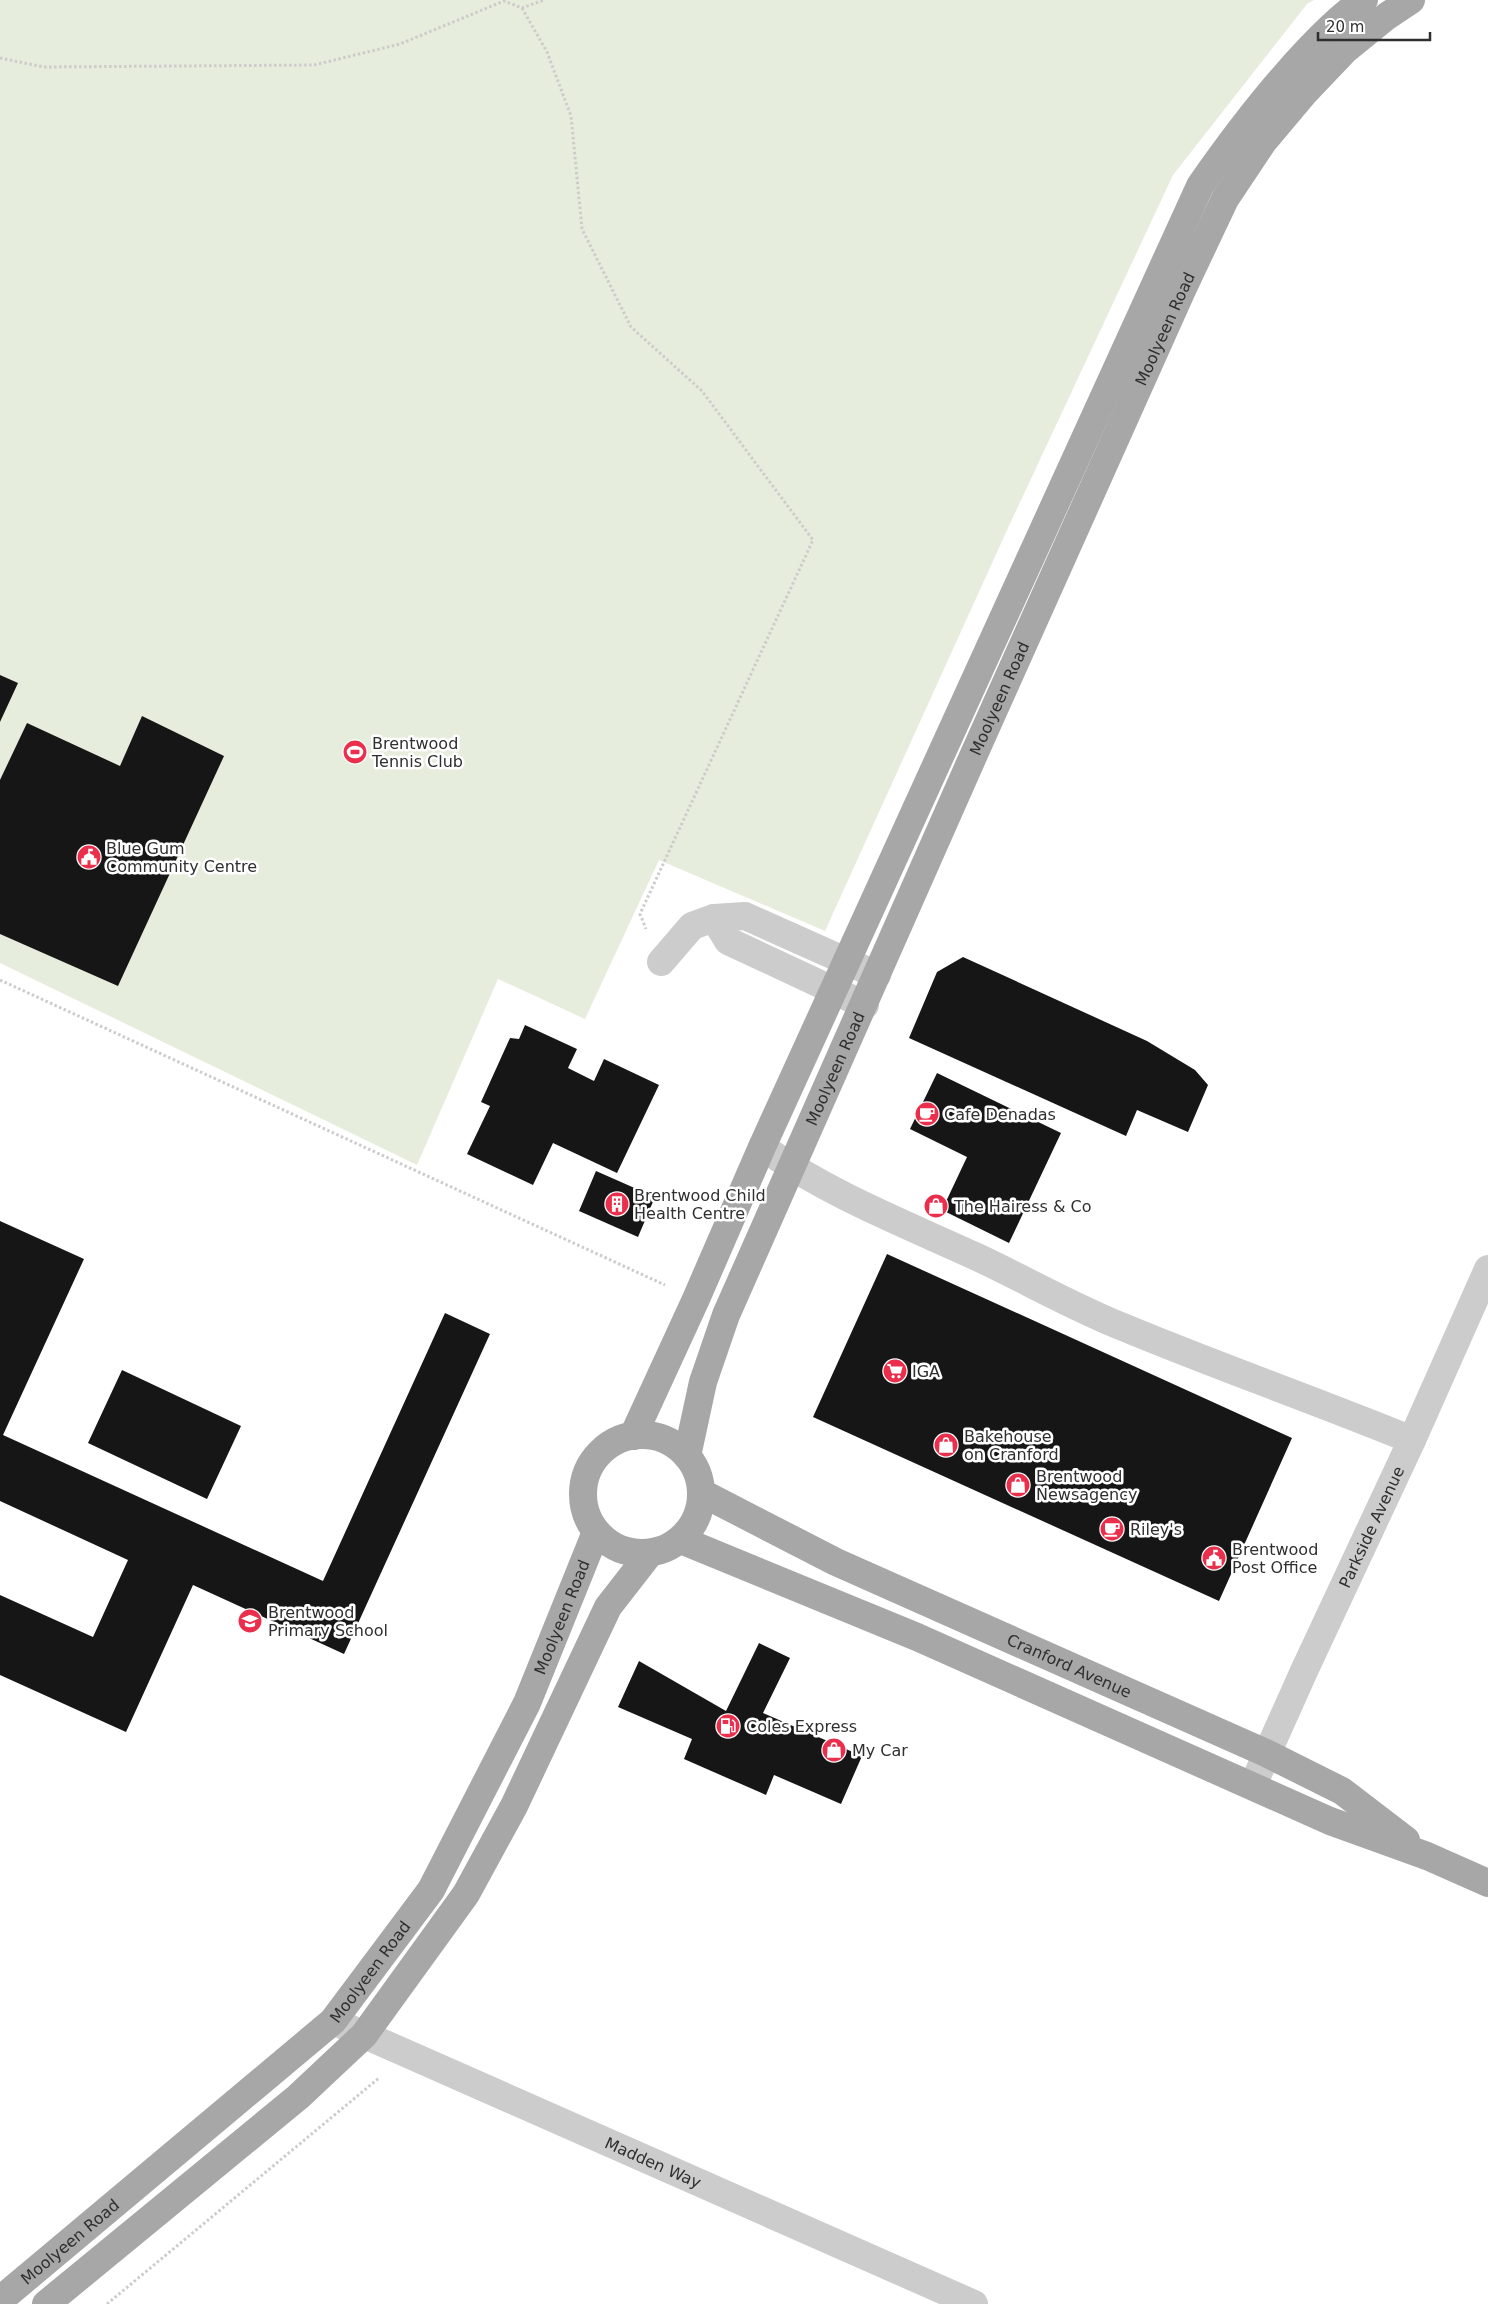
<svg xmlns="http://www.w3.org/2000/svg" width="1488" height="2304" font-family="'DejaVu Sans',sans-serif">
  <rect width="100%" height="100%" fill="#fff"/>
  <path fill="#e7eddd" d="M0,0H1314L1307,4L1173,175L1008,528L825,931L659,860L585,1019L498,979L417,1165L0,963Z"/>
  <path fill="#161616" d="M0,675L18,683L0,722Z
    M142,716L224,756L118,986L0,934V780L27,723L120,766Z
    M963,957L1147,1041L1195,1070L1208,1085L1188,1132L1137,1110L1126,1136L909,1038L937,972Z
    M525,1025L577,1049L568,1068L594,1081L604,1059L659,1085L617,1173L553,1143L533,1185L467,1154L490,1106L481,1102L510,1038L519,1039Z
    M937,1073L1061,1133L1009,1243L942,1210L967,1157L910,1129Z
    M596,1171L655,1197L638,1237L579,1211Z
    M0,1221L84,1259L3,1435L323,1581L445,1313L490,1334L344,1654L193,1585L126,1732L0,1675V1595L93,1637L128,1560L0,1501Z
    M887,1254L1292,1438L1219,1601L813,1417Z
    M122,1370L241,1426L207,1499L88,1443Z
    M759,1643L790,1658L763,1713L862,1756L841,1804L774,1775L766,1795L684,1759L692,1739L618,1707L639,1661L726,1711Z"/>
  <g fill="none" stroke-linecap="round" stroke-linejoin="round">
    <path stroke="#ccc" stroke-width="3" stroke-dasharray="2.5 2.5" stroke-linecap="butt" d="M522,8L547,52L571,116L582,229L631,327L702,391L813,540L640,914L646,929
      M0,58L44,67L314,65L400,44L504,1L522,8L544,0
      M0,980L665,1285
      M107,2304L379,2078"/>
    <g stroke="#ccc" stroke-width="28">
      <path d="M714,918L728,941L865,1005"/>
      <path d="M661,962L692,926L714,918L745,916L877,975"/>
      <path d="M762,1147C828,1194 903,1223 977,1257C1026,1280 1073,1307 1123,1327C1219,1367 1317,1401 1412,1440"/>
      <path id="s1" d="M1253,1785L1304,1671L1412,1440L1488,1269"/>
      <path id="s2" d="M333,2021L974,2304"/>
    </g>
    <g stroke="#a7a7a7" stroke-width="28">
      <circle cx="642" cy="1494" r="59"/>
      <path d="M633,1436L696,1299L762,1147L1200,186C1234,137 1268,92 1310,48C1327,30 1343,14 1364,0"/>
      <path id="s3" d="M687,1456L703,1382L726,1315L971,761L1182,290L1225,199L1263,142L1305,92L1344,51L1387,16L1411,0"/>
      <path id="s4" d="M702,1493L836,1562L1266,1753L1342,1791L1406,1840"/>
      <path d="M681,1540L917,1637L1330,1821L1427,1856L1488,1883"/>
      <path id="s5" d="M0,2300L333,2021L431,1890L527,1703L596,1532"/>
      <path d="M46,2304L298,2097L364,2035L466,1894L514,1806L608,1607L650,1553"/>
    </g>
  </g>
  <defs>
    <symbol id="stadium-disc" viewBox="-11 -11 22 22"><circle r="9.5" fill="#ea2e4c" stroke="#fff"/><path d="M0-5a6.5 5 0 1 0 0 10a6.5 5 0 1 0 0-10ZM-3.5-1.8h7v3.6h-7Z" fill="#fff"/></symbol>
    <symbol id="civic-disc" viewBox="-11 -11 22 22"><circle r="9.5" fill="#ea2e4c" stroke="#fff"/><path d="M-.6-6.5H3V-4.5H.6V-3L4-1V1h2V6H-6V1h2V-1L-.6-3ZM-1.2 2.5V6h2.4V2.5Z" fill="#fff"/></symbol>
    <symbol id="cafe-disc" viewBox="-11 -11 22 22"><circle r="9.5" fill="#ea2e4c" stroke="#fff"/><path d="M-5.5-4.5H6V0H3Q3 3.5 0 3.5H-2.5Q-5.5 3.5-5.5 0ZM3-3.2v2h1.7v-2ZM-6 4.5H4V6H-6Z" fill="#fff"/></symbol>
    <symbol id="building-disc" viewBox="-11 -11 22 22"><circle r="9.5" fill="#ea2e4c" stroke="#fff"/><path d="M-4-6H4V6H1V3H-1V6H-4ZM-2.5-4.3h1.7v1.8h-1.7ZM.8-4.3h1.7v1.8H.8ZM-2.5-1h1.7V.8h-1.7ZM.8-1h1.7V.8H.8Z" fill="#fff"/></symbol>
    <symbol id="shop-disc" viewBox="-11 -11 22 22"><circle r="9.5" fill="#ea2e4c" stroke="#fff"/><path d="M-5-2.5h2.3a2.7 3.5 0 0 1 5.4 0H5L5.5 6h-11ZM-1.5-2.5h3a1.5 2.3 0 0 0-3 0Z" fill="#fff"/></symbol>
    <symbol id="supermarket-disc" viewBox="-11 -11 22 22"><circle r="9.5" fill="#ea2e4c" stroke="#fff"/><path d="M-6-5.5h2.5l.6 2H6L4.5 2H-2.5L-4.4-4H-6ZM-1.5 3.2a1.3 1.3 0 1 0 .1 0ZM3 3.2a1.3 1.3 0 1 0 .1 0Z" fill="#fff"/></symbol>
    <symbol id="school-disc" viewBox="-11 -11 22 22"><circle r="9.5" fill="#ea2e4c" stroke="#fff"/><path d="M0-5L7-2L0 1L-7-2ZM-4 1L0 2.5L4 1V4Q0 6-4 4Z" fill="#fff"/></symbol>
    <symbol id="fuel-disc" viewBox="-11 -11 22 22"><circle r="9.5" fill="#ea2e4c" stroke="#fff"/><path d="M-5.5-6h7V0h2V4h1.3V-2.5L3-4.5l.8-.8L6-3V5H2.5V1h-1V6h-7ZM-4.2-4.7v3.2H.2V-4.7Z" fill="#fff"/></symbol>
  </defs>
  <g fill-rule="evenodd">
    <use href="#stadium-disc" x="341" y="738" width="28" height="28"/>
    <use href="#civic-disc" x="75" y="843" width="28" height="28"/>
    <use href="#cafe-disc" x="913" y="1100" width="28" height="28"/>
    <use href="#building-disc" x="603" y="1190" width="28" height="28"/>
    <use href="#shop-disc" x="922" y="1192" width="28" height="28"/>
    <use href="#supermarket-disc" x="881" y="1357" width="28" height="28"/>
    <use href="#shop-disc" x="932" y="1431" width="28" height="28"/>
    <use href="#shop-disc" x="1004" y="1471" width="28" height="28"/>
    <use href="#cafe-disc" x="1098" y="1515" width="28" height="28"/>
    <use href="#civic-disc" x="1200" y="1544" width="28" height="28"/>
    <use href="#school-disc" x="236" y="1607" width="28" height="28"/>
    <use href="#fuel-disc" x="714" y="1712" width="28" height="28"/>
    <use href="#shop-disc" x="820" y="1736" width="28" height="28"/>
  </g>
  <g text-anchor="middle" dominant-baseline="central" stroke-width="5" stroke-linejoin="round" paint-order="stroke">
    <g font-size="16" fill="#2f2f2f" stroke="#fff">
      <text stroke="none"><textPath href="#s3" startOffset="1226">Moolyeen Road</textPath></text>
      <text stroke="none"><textPath href="#s3" startOffset="821">Moolyeen Road</textPath></text>
      <text stroke="none"><textPath href="#s3" startOffset="416">Moolyeen Road</textPath></text>
      <text stroke="none"><textPath href="#s1" startOffset="284">Parkside Avenue</textPath></text>
      <text stroke="none"><textPath href="#s5" startOffset="901">Moolyeen Road</textPath></text>
      <text stroke="none"><textPath href="#s4" startOffset="406">Cranford Avenue</textPath></text>
      <text stroke="none"><textPath href="#s5" startOffset="496">Moolyeen Road</textPath></text>
      <text stroke="none"><textPath href="#s2" startOffset="350">Madden Way</textPath></text>
      <text stroke="none"><textPath href="#s5" startOffset="91">Moolyeen Road</textPath></text>
    </g>
    <g font-size="16" fill="#2f2f2f" stroke="#fff" text-anchor="start">
      <text x="372" y="743">Brentwood<tspan x="372" dy="18">Tennis Club</tspan></text>
      <text x="106" y="848">Blue Gum<tspan x="106" dy="18">Community Centre</tspan></text>
      <text x="944" y="1114">Cafe Denadas</text>
      <text x="634" y="1195">Brentwood Child<tspan x="634" dy="18">Health Centre</tspan></text>
      <text x="954" y="1206">The Hairess &amp; Co</text>
      <text x="912" y="1371">IGA</text>
      <text x="964" y="1436">Bakehouse<tspan x="964" dy="18">on Cranford</tspan></text>
      <text x="1036" y="1476">Brentwood<tspan x="1036" dy="18">Newsagency</tspan></text>
      <text x="1130" y="1529">Riley's</text>
      <text x="1232" y="1549">Brentwood<tspan x="1232" dy="18">Post Office</tspan></text>
      <text x="268" y="1612">Brentwood<tspan x="268" dy="18">Primary School</tspan></text>
      <text x="746" y="1726">Coles Express</text>
      <text x="852" y="1750">My Car</text>
    </g>
  </g>
  <path d="M1318 32v8h112v-8" fill="none" stroke="#2f2f2f" stroke-width="2.5"/>
  <text x="1326" y="32" font-size="15" fill="#2f2f2f" stroke="#ffffff" stroke-width="4" paint-order="stroke">20 m</text>
</svg>
